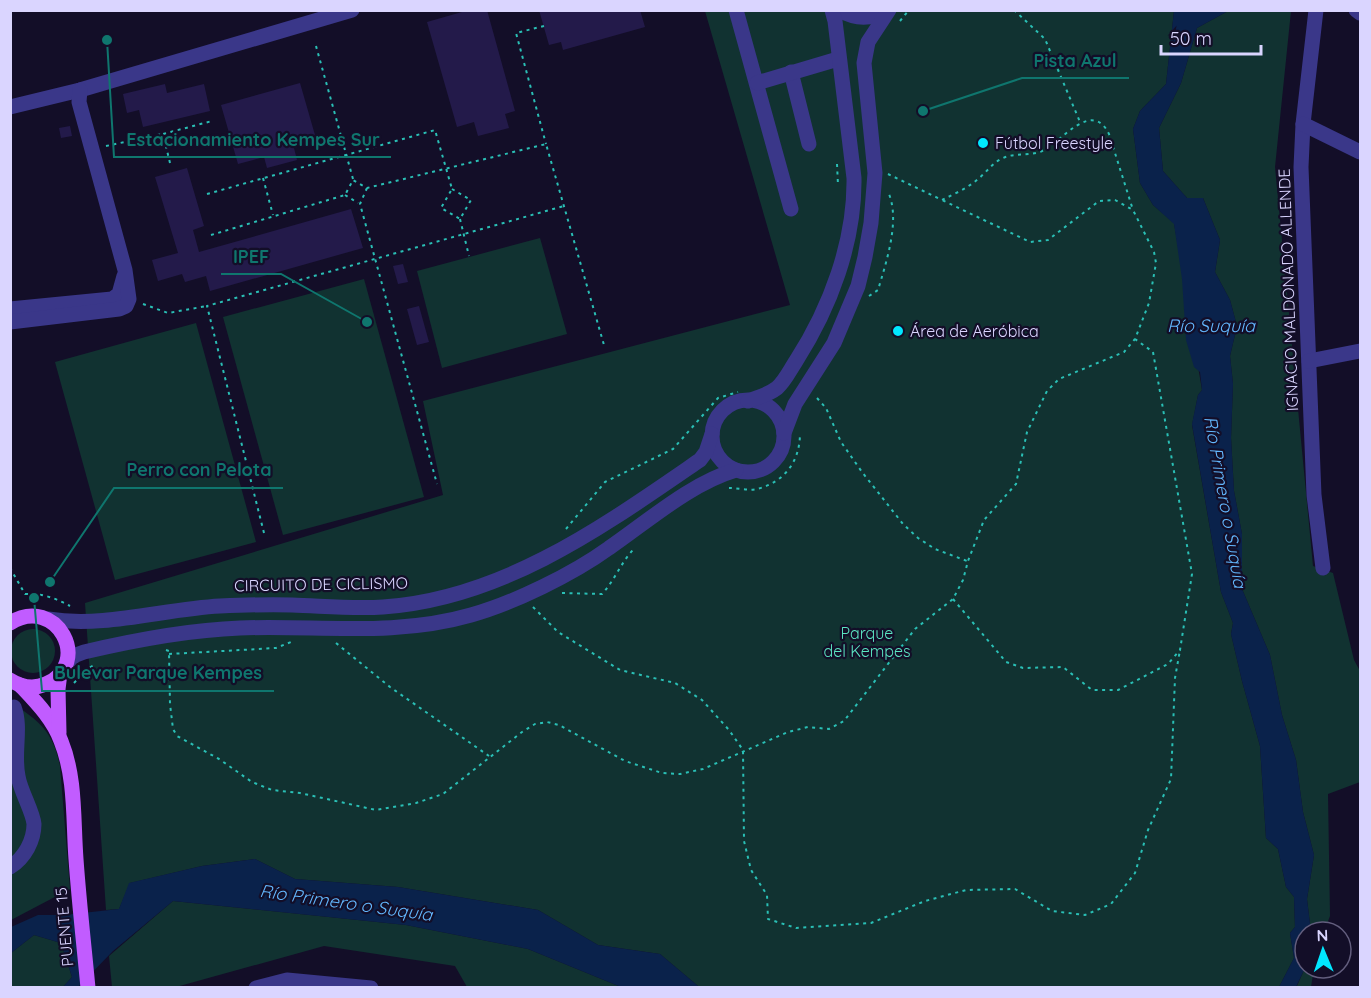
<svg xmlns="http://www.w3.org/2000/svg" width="1371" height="998" font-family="Quicksand,sans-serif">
<rect width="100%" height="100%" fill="#130e28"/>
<g fill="#113231">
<polygon points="705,11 1174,11 1166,84 1140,111 1133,129 1140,183 1153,205 1174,223 1202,390 1198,395 1192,425 1221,592 1233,623 1231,634 1242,681 1260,746 1266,838 1278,849 1286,887 1294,897 1295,927 1290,933 1294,958 1279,987 703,987 698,986 660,954 598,945 538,910 398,887 295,879 255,859 202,866 130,883 119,909 106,910 85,603 443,495 423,401 790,305"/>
<polygon points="1228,11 1291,11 1275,167 1313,566 1333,573 1354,660 1360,671 1360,782 1328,794 1330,916 1324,932 1311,932 1307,899 1314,855 1303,812 1296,760 1282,715 1270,655 1242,589 1242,534 1234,491 1231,438 1233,384 1230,356 1237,326 1230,300 1215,272 1220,240 1203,198 1187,198 1163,171 1159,128 1181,83 1197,28"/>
<polygon points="540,238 567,334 442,368 417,271"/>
<polygon points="364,279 424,497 283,535 223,317"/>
<polygon points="196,323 256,542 115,580 55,362"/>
<circle cx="33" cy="651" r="22"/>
<path d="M10,702C40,721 53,732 60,766L70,889L11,920Z"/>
<polygon points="173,901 406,925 528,949 621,987 467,987 455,966 324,946 176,987 112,987 109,956"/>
<polygon points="34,935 61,943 72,977 63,987 11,988 11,953"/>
<polygon points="1305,968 1314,968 1311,987 1296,988"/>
</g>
<g fill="#0a224b">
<polygon points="1174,11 1228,11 1197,28 1181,83 1159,128 1163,171 1187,198 1203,198 1220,240 1215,272 1230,300 1237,326 1230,356 1233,384 1231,438 1234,491 1242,534 1242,589 1270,655 1282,715 1296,760 1303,812 1314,855 1307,899 1311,932 1305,932 1305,968 1296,987 1279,987 1294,958 1290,933 1295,927 1294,897 1286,887 1278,849 1266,838 1260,746 1242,681 1231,634 1233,623 1221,592 1192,424 1198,395 1202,390 1200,372 1194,367 1186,340 1182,279 1174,224 1153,205 1140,183 1133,129 1140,111 1166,84"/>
<polygon points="255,859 295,879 398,887 538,910 598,945 660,954 698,986 703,987 621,987 528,949 406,925 173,901 113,951 78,987 63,987 72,977 61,943 34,935 11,953 11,927 38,915 64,915 119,909 129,883 202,866"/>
</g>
<g fill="#231a4a">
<polygon points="469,10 487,10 515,111 505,114 509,128 478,136 474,122 457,127 427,22"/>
<polygon points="539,10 640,10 645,27 563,50 561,42 549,45"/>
<polygon points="300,83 317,142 294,148 297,160 267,168 264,157 238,164 221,105"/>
<polygon points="165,84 167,93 204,84 210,111 143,127 139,110 127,113 123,94"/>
<polygon points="70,126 72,136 61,138 59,128"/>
<polygon points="187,168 204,226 193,230 199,252 351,209 363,248 210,291 206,276 185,282 182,274 158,281 152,260 178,253 155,177"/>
<polygon points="403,264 408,282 398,284 393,266"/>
<polygon points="419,306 429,342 417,345 407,309"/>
</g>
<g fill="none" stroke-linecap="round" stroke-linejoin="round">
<g stroke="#2abfb5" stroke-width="2" stroke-dasharray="3 4.5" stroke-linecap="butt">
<polyline points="1014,10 1045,39 1080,122"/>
<polyline points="900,21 909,10"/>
<polyline points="544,26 516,33 546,144"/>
<polyline points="316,46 353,179"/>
<polyline points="106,146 162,134"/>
<polyline points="170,163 163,134 212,121"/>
<polyline points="837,164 838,185"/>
<path d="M888,174L942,200C954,194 968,188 978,179C987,172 993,162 1003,158C1016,152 1031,157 1044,150C1062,141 1092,99 1109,134L1133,210"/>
<polyline points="263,178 273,215"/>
<polyline points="367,188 360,204 437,484"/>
<polygon points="452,189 471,200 460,219 441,208"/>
<polyline points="207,194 435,130 452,189"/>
<polyline points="345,195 358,203"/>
<polyline points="460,219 469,256"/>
<polyline points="211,235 345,195 353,180 367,188 546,144 604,345"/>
<path d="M869,296L878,290C886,263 901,219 888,192"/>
<polyline points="143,304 168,313 207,306"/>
<polyline points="817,398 826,408 841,442 862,472 903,524 918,538 935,549 967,561"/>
<path d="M729,488C738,488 749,491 757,489C785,482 800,461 800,433"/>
<polyline points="566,529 605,482 673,449 718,398 738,392"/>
<polyline points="264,533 207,306 564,206"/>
<path d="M10,568L25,594C42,593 55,598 70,606"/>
<path d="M562,593L602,594C615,580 621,562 634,549"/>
<polyline points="953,599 1006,662 1023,668 1063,667 1092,690 1118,690 1168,664 1180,650 1192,574 1153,352 1135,339"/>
<polyline points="533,607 558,632 620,670 675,683 702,700 729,730 743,750 744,841 751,870 767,895 768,919 796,928 871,923 925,901 966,890 1015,889 1052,911 1085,915 1111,904 1135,873 1148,830 1171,779 1175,678 1180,650"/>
<polyline points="336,643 390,687 489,756"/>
<polyline points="166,650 169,651 170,704 173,729 177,736 219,759 252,782 272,790 300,793 376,810 416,803 443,794 522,732 535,724 547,722 559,725 625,761 662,773 680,774 703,769 788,732 808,727 829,729 844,721 915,629 953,599 963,580 968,561 984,520 1016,484 1027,432 1047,391 1059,379 1124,352 1135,339 1149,303 1156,263 1154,252 1133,210 1115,200 1099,201 1048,240 1030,242 942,200"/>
<polyline points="169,654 276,648 291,642"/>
<polyline points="74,683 86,670 94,665"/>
</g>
<g stroke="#3a3789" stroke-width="15">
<polyline points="736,10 791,209"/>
<path d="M839,10C855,19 871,20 886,10"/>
<polyline points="1316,10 1303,124 1301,167 1314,495 1323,568"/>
<polyline points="1356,10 1360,13"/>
<polyline points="791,72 809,144"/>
<polyline points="757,83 838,59"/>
<polyline points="10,107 80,90 352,10"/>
<polyline points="1303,124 1360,152"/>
<polyline points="10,309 112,299 119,294 124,276"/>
<polyline points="10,322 119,309 126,306 129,299 125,270 79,102 80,90"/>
<polyline points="1309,361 1360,351"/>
<circle cx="748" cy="436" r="36"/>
<path d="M748,401C758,397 768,395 777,388C785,381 790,370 796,361C830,308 855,242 854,178L835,21L832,10"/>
<polyline points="784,433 795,404 834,343 858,286 865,257 871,223 875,173 864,63 868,42 889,10"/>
<path d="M48,619C105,628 163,609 220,606C244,605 268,604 292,605C323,606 353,609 383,607C503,599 604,526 700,460L706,452L712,434"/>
<path d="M66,663L76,655L84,652C135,640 187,630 240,628C317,625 395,637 471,615C514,603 573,574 609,548C647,522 691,483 736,470"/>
<path d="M10,867C25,858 34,840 34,824C33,812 20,790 18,776C13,753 22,728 14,707"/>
<polyline points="256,988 287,980 371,988"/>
</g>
<g stroke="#c15cff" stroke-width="15">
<path d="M10,623C57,594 93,664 46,684C34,689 21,687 10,680"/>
<path d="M20,685C36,702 53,719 61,741C76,778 73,820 76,859C79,902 84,945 88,988"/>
<polyline points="59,733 58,689 60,673"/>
</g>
</g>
<g fill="#01e7ff" stroke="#130e28" stroke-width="2">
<circle cx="983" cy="143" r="6"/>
<circle cx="898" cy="331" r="6"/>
</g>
<g text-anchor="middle" stroke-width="4.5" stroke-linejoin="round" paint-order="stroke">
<g font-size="16" fill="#dad5ff" stroke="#130e28" text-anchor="start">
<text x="995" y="149">Fútbol Freestyle</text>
<text x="910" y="337">Área de Aeróbica</text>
</g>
<g font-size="16" fill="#dad5ff" stroke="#130e28">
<text transform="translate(1288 290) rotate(-92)" y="6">IGNACIO MALDONADO ALLENDE</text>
<text transform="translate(321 584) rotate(-1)" y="6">CIRCUITO DE CICLISMO</text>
<text transform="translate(64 927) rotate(-95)" y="6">PUENTE 15</text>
</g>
<g font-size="16" fill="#5be5c2" stroke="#130e28">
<text x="867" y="639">Parque<tspan x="867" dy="18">del Kempes</tspan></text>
</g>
<g font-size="18" font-style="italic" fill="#63b8ff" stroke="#130e28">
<text x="1211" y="332">Río Suquía</text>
<text transform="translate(1225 502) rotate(80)" y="6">Río Primero o Suquía</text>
<text transform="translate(346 903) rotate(8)" y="6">Río Primero o Suquía</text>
</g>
</g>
<path fill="none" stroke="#0f766e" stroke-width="2" d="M923 111L1022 78H1129M107 40L114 157H391M367 322L281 274H221M50 582L114 488H283M34 598L42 691H274"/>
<g fill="#0f766e" stroke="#130e28" stroke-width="2">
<circle cx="923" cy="111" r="6"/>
<circle cx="107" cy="40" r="6"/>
<circle cx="367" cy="322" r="6"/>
<circle cx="50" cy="582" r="6"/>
<circle cx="34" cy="598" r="6"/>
</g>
<g font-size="18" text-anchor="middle" font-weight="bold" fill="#0f766e" stroke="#130e28" stroke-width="4.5" stroke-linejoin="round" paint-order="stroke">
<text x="1075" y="67">Pista Azul</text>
<text x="253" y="146">Estacionamiento Kempes Sur</text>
<text x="251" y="263">IPEF</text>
<text x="199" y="476">Perro con Pelota</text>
<text x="158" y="679">Bulevar Parque Kempes</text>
</g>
<rect width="1371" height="998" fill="none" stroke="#dad5ff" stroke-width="24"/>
<g transform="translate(1323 950) rotate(358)"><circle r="28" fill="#130e28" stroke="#635e7e" stroke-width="1.5"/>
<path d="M0-4.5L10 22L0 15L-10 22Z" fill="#01e7ff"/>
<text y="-9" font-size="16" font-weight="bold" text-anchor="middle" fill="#dad5ff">N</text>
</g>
<path d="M1161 45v9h100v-9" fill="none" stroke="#dad5ff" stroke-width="3"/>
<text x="1170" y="45" font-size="18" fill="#dad5ff" stroke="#130e28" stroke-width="4.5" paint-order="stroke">50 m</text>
</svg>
